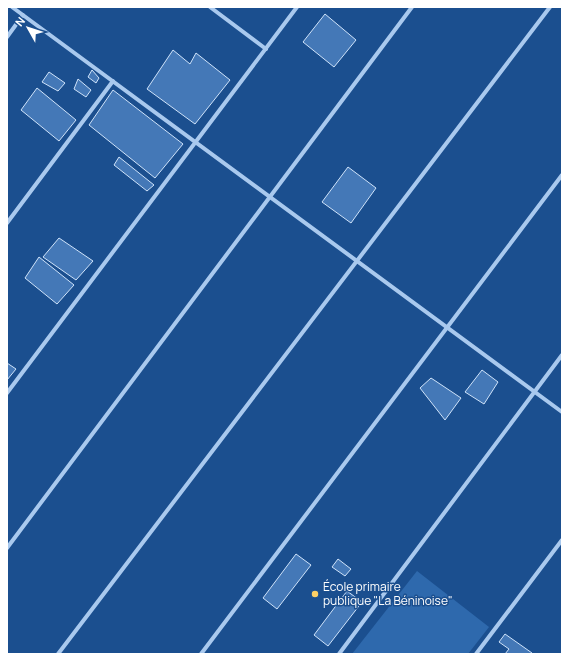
<svg xmlns="http://www.w3.org/2000/svg" width="569" height="661" font-family="Manrope,sans-serif">
<rect width="100%" height="100%" fill="#1b4f8f"/>
<polygon fill="#2e69ad" points="417,571 489,627 468,654 352,654"/>
<g fill="#4478b7" stroke="#cfe3fa">
<polygon points="325,14 356,40 334,67 303,42"/>
<polygon points="173,50 190,64 196,53 230,80 195,124 147,89"/>
<polygon points="92,70 99,78 96,83 88,77"/>
<polygon points="49,72 65,83 58,91 42,82"/>
<polygon points="78,79 91,90 86,97 74,89"/>
<polygon points="37,88 76,120 59,141 21,110"/>
<polygon points="113,90 183,144 155,178 89,125"/>
<polygon points="119,157 154,185 147,191 114,165"/>
<polygon points="348,167 376,188 351,223 322,202"/>
<polygon points="59,238 93,261 76,280 43,257"/>
<polygon points="39,257 74,285 57,304 25,278"/>
<polygon points="7,363 16,369 7,380"/>
<polygon points="482,370 498,382 484,404 465,392"/>
<polygon points="431,378 461,398 445,420 420,388"/>
<polygon points="296,554 311,565 277,609 263,598"/>
<polygon points="338,559 351,569 345,576 332,567"/>
<polygon points="347,591 362,602 328,646 314,635"/>
<polygon points="505,634 532,653 531,654 505,654 509,649 499,642"/>
</g>
<g fill="none" stroke-linecap="round" stroke-linejoin="round">
<g stroke="#a9c9ee" stroke-width="4">
<polyline points="12,7 562,412"/>
<polyline points="210,7 266,49"/>
<polyline points="7,37 23,15"/>
<polyline points="7,223 113,81"/>
<polyline points="7,393 297,7"/>
<polyline points="7,548 412,7"/>
<polyline points="58,654 550,7"/>
<polyline points="201,654 562,175"/>
<polyline points="339,654 562,355"/>
<polyline points="476,654 562,540"/>
</g>
</g>
<circle fill="#ffd166" stroke="#1b4f8f" stroke-width="1.5" cx="315" cy="594" r="4"/>
<g text-anchor="middle" stroke-width="3" stroke-linejoin="round" paint-order="stroke">
<g font-size="12" fill="#fff" stroke="#1b4f8f" text-anchor="start">
<text x="323" y="591">École primaire<tspan x="323" dy="14">publique "La Béninoise"</tspan></text>
</g>
</g>
<rect width="569" height="661" fill="none" stroke="#ffffff" stroke-width="16"/>
<g transform="translate(28 28) rotate(309)" stroke="#1b4f8f" stroke-width="3" paint-order="stroke">
<path d="M0-3L7 15L0 10L-7 15Z" fill="#ffffff"/>
<text y="-6" font-size="11" font-weight="bold" text-anchor="middle" fill="#ffffff">N</text>
</g>
</svg>
